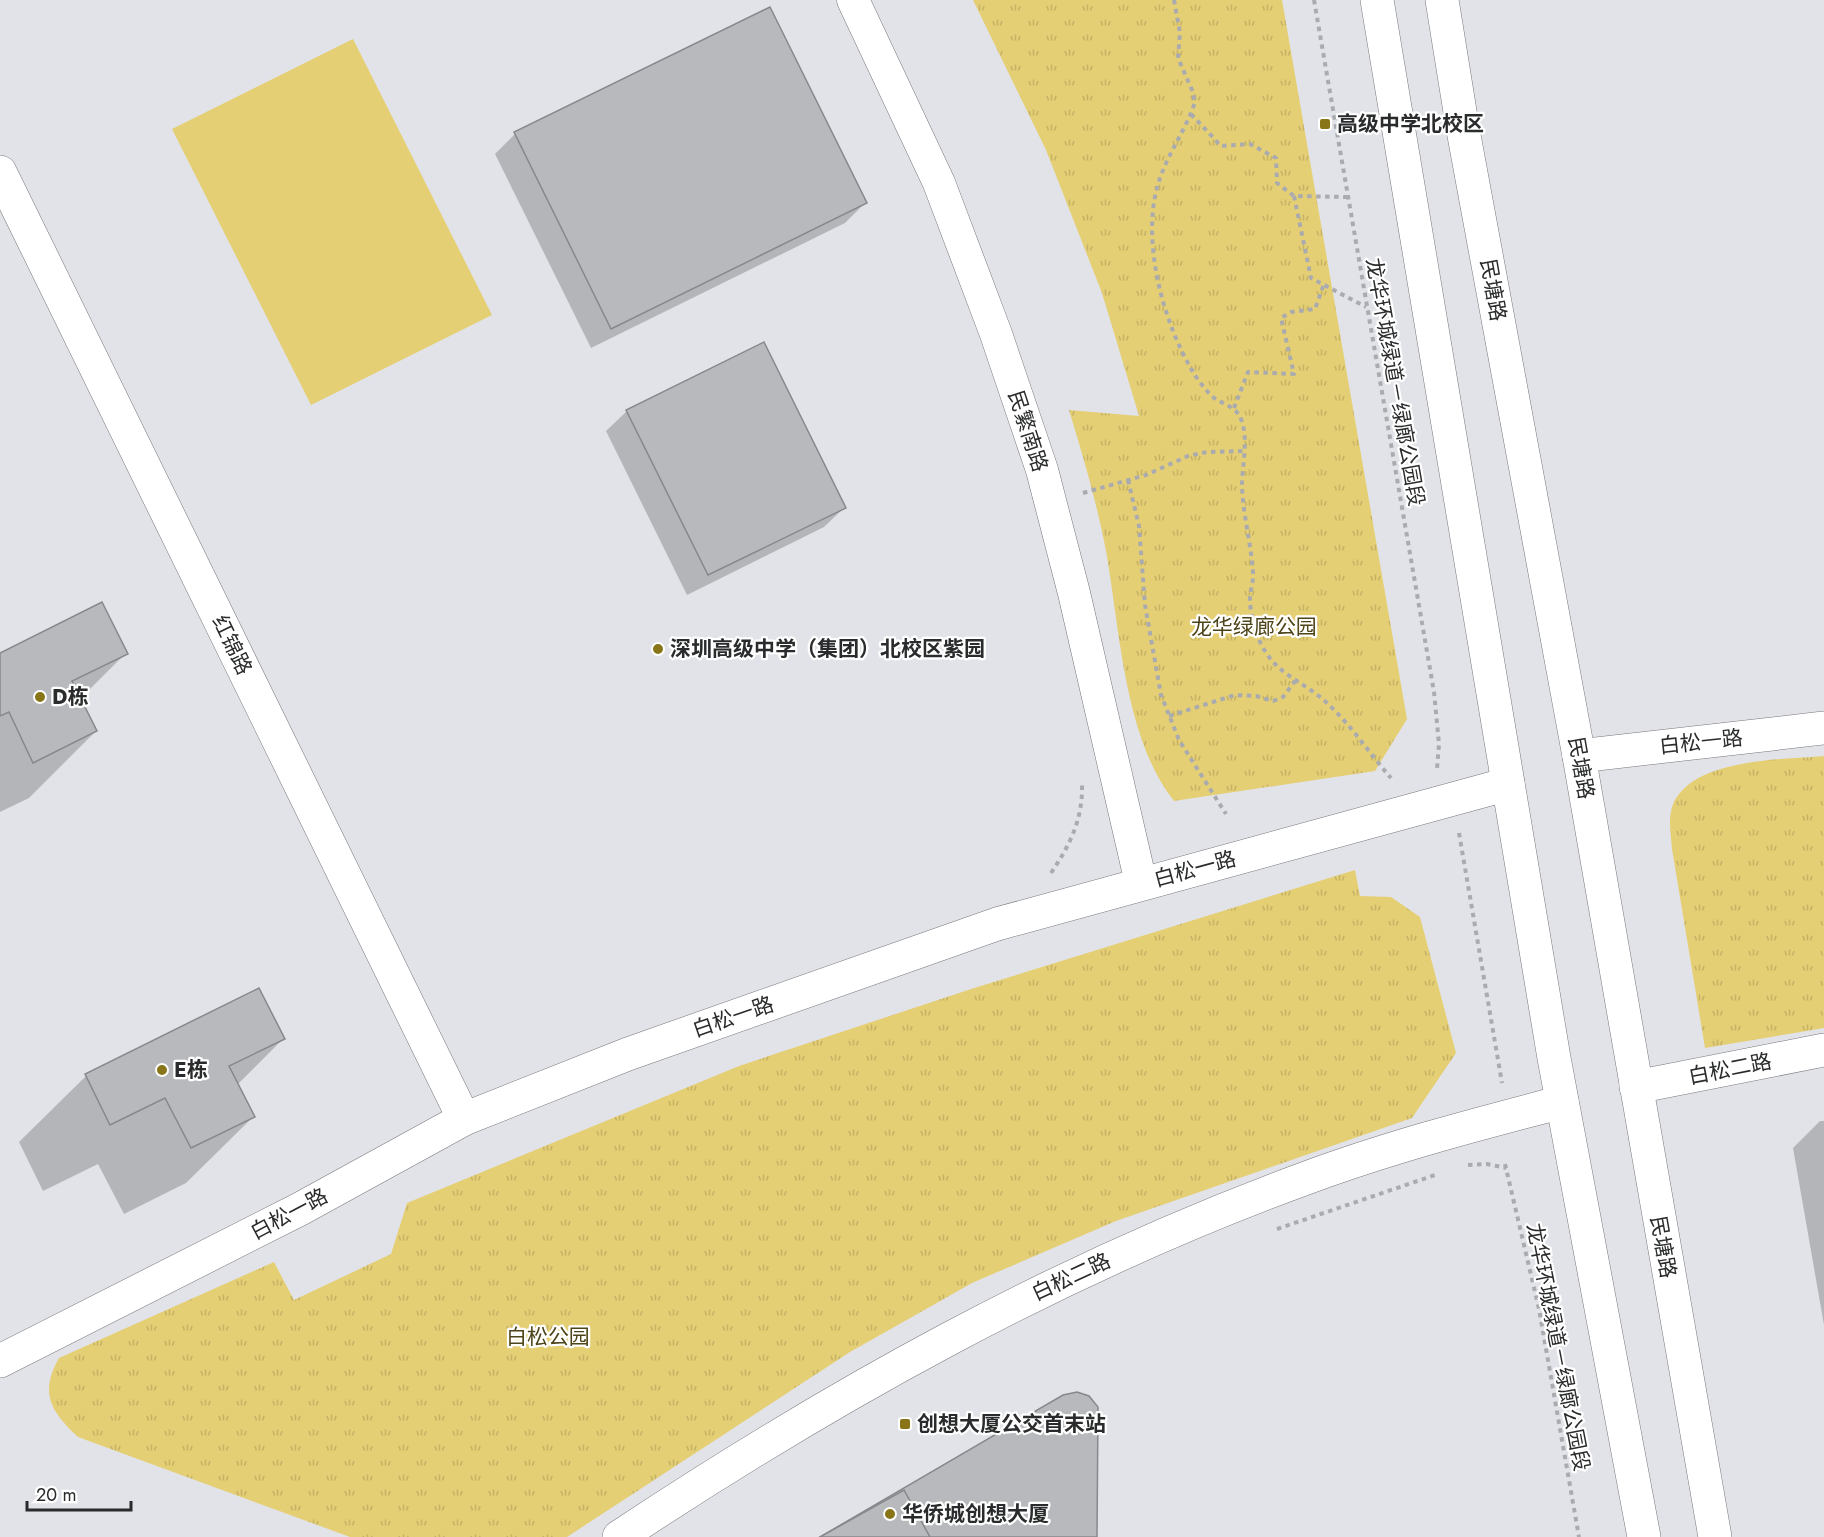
<svg xmlns="http://www.w3.org/2000/svg" width="1824" height="1537" font-family="Jost,'Noto Sans SC',sans-serif">
<defs>
<pattern id="grass-tufts" width="24" height="20" patternUnits="userSpaceOnUse" patternTransform="scale(1.5)"><rect width="24" height="20" fill="#e5cf74"/><path d="M3 7l-1-3M5 7V3M7 7l1-3M15 17l-1-3M17 17v-4M19 17l1-3" fill="none" stroke="#c5b265"/></pattern>
</defs>
<rect width="100%" height="100%" fill="#e2e3e8"/>
<g fill="url(#grass-tufts)">
<path d="M973,0H1282L1407,719L1375,771L1174,801C1124,738 1120,629 1106,551C1097,503 1083,456 1069,410L1139,416L1102,293L1046,150Z"/>
<path d="M1824,756V1028L1705,1048L1672,849C1671,835 1668,821 1672,807C1689,758 1781,760 1824,756Z"/>
<path d="M1355,870L1360,896L1391,897L1420,917L1456,1053L1412,1118L1116,1221L972,1283L850,1352L567,1537H350L78,1437C51,1412 39,1393 59,1358L274,1262L294,1300L391,1254L407,1203L739,1066L971,989Z"/>
</g>
<polygon fill="#e5cf74" points="353,39 492,315 311,405 172,129"/>
<g fill="#0003">
<polygon points="515,134 865,203 845,223 591,348 495,154"/>
<polygon points="627,411 845,507 824,527 687,595 606,431"/>
<polygon points="126,653 80,699 96,731 29,798 0,812 0,655"/>
<polygon points="258,990 283,1039 237,1085 253,1117 186,1183 124,1214 98,1164 43,1191 19,1142 86,1076"/>
<polygon points="1820,1121 1824,1121 1824,1325 1793,1148"/>
</g>
<g fill="#b8b9bd" stroke="#86888c" stroke-width="1.5">
<polygon points="770,7 867,203 611,329 514,132"/>
<polygon points="764,342 846,508 708,575 626,410"/>
<polygon points="102,602 128,654 72,681 97,731 33,763 9,712 0,716 0,653"/>
<polygon points="259,988 285,1039 229,1066 255,1117 191,1148 165,1098 110,1125 85,1074"/>
<polygon points="1077,1392 1089,1396 1098,1407 1097,1537 820,1537 1063,1395"/>
<polygon points="904,1490 930,1537 820,1537"/>
</g>
<g fill="none" stroke-linecap="round" stroke-linejoin="round">
<defs>
<polyline id="minor" points="853,0 939,183 996,334 1042,470 1074,593 1141,883"/>
<g id="tertiary">
<polyline points="0,172 464,1119"/>
<polyline points="1579,756 1824,728"/>
<polyline points="1636,1087 1824,1050"/>
<polyline points="0,1361 300,1209 464,1119 628,1054 997,924 1508,784"/>
<path d="M619,1537C833,1395 1059,1269 1301,1180C1386,1148 1474,1125 1562,1102"/>
</g>
<g id="secondary">
<polyline points="1377,0 1554,1058 1644,1537"/>
<polyline points="1442,0 1463,130 1579,756 1715,1537"/>
</g>
</defs>
<use href="#minor" stroke="#77787c" stroke-width="33"/>
<use href="#tertiary" stroke="#77787c" stroke-width="34"/>
<use href="#secondary" stroke="#77787c" stroke-width="34"/>
<g stroke="#aaabaf" stroke-width="4" stroke-dasharray="4.5 4.5" stroke-linecap="butt">
<path d="M1174,0L1180,33L1178,58L1192,90L1195,102C1186,130 1168,153 1159,181C1140,239 1163,322 1193,372C1198,380 1206,391 1213,397C1223,405 1235,405 1241,419C1249,439 1242,465 1242,486C1243,515 1251,543 1253,572C1254,581 1250,590 1250,599C1250,615 1256,637 1265,651C1280,676 1306,683 1327,703C1351,725 1370,754 1391,778"/>
<polyline points="1314,0 1434,692 1439,744 1437,769"/>
<polyline points="1191,114 1221,146 1250,144 1276,158 1277,183 1294,196 1348,197"/>
<polyline points="1294,196 1311,278 1366,307"/>
<polyline points="1234,408 1248,372 1294,374 1281,318 1291,312 1315,309 1324,284"/>
<polyline points="1128,480 1139,526 1145,605 1161,695 1179,740 1226,814"/>
<polyline points="1083,493 1146,475 1188,456 1207,452 1243,451"/>
<polyline points="1169,716 1235,695 1256,696 1273,701 1283,697 1295,681"/>
<polyline points="1459,833 1502,1083"/>
<path d="M1051,873C1070,845 1083,819 1082,784"/>
<polyline points="1505,1164 1539,1309 1579,1537"/>
<polyline points="1468,1165 1487,1164 1506,1168"/>
<polyline points="1277,1229 1438,1174"/>
</g>
<use href="#minor" stroke="#fff" stroke-width="32"/>
<use href="#tertiary" stroke="#fff" stroke-width="33"/>
<use href="#secondary" stroke="#fff" stroke-width="33"/>
</g>
<g fill="#887518" stroke="#fff" stroke-width="2">
<rect x="1319" y="118" width="12" height="12" rx="3"/>
<circle cx="658" cy="649" r="6"/>
<circle cx="40" cy="697" r="6"/>
<circle cx="162" cy="1070" r="6"/>
<rect x="899" y="1418" width="12" height="12" rx="3"/>
<circle cx="890" cy="1514" r="6"/>
</g>
<g text-anchor="middle" stroke-width="4.5" stroke-linejoin="round" paint-order="stroke">
<g font-size="21" font-weight="bold" fill="#2a2b2c" stroke="#fff" text-anchor="start">
<text x="1337" y="131">高级中学北校区</text>
<text x="670" y="656">深圳高级中学（集团）北校区紫园</text>
<text x="52" y="704">D栋</text>
<text x="174" y="1077">E栋</text>
<text x="917" y="1431">创想大厦公交首末站</text>
<text x="902" y="1521">华侨城创想大厦</text>
</g>
<g font-size="21" fill="#2a2b2c" stroke="#fff">
<text transform="translate(1493 290) rotate(80)" y="7">民塘路</text>
<text transform="translate(1395 382) rotate(80)" y="7">龙华环城绿道－绿廊公园段</text>
<text transform="translate(1028 431) rotate(72)" y="7">民繁南路</text>
<text transform="translate(232 645) rotate(64)" y="7">红锦路</text>
<text transform="translate(1701 742) rotate(-6)" y="7">白松一路</text>
<text transform="translate(1581 768) rotate(80)" y="7">民塘路</text>
<text transform="translate(1195 869) rotate(-15)" y="7">白松一路</text>
<text transform="translate(733 1017) rotate(-19)" y="7">白松一路</text>
<text transform="translate(1730 1069) rotate(-11)" y="7">白松二路</text>
<text transform="translate(289 1214) rotate(-28)" y="7">白松一路</text>
<text transform="translate(1663 1247) rotate(80)" y="7">民塘路</text>
<text transform="translate(1071 1277) rotate(-25)" y="7">白松二路</text>
<text transform="translate(1558 1347) rotate(79)" y="7">龙华环城绿道－绿廊公园段</text>
</g>
<g font-size="21" fill="#4e441a" stroke="#fff">
<text x="1254" y="634">龙华绿廊公园</text>
<text x="548" y="1344">白松公园</text>
</g>
</g>
<path d="M27 1501v9h104v-9" fill="none" stroke="#2a2b2c" stroke-width="3"/>
<text x="36" y="1501" font-size="18" fill="#2a2b2c" stroke="#ffffff" stroke-width="4.5" paint-order="stroke">20 m</text>
</svg>
